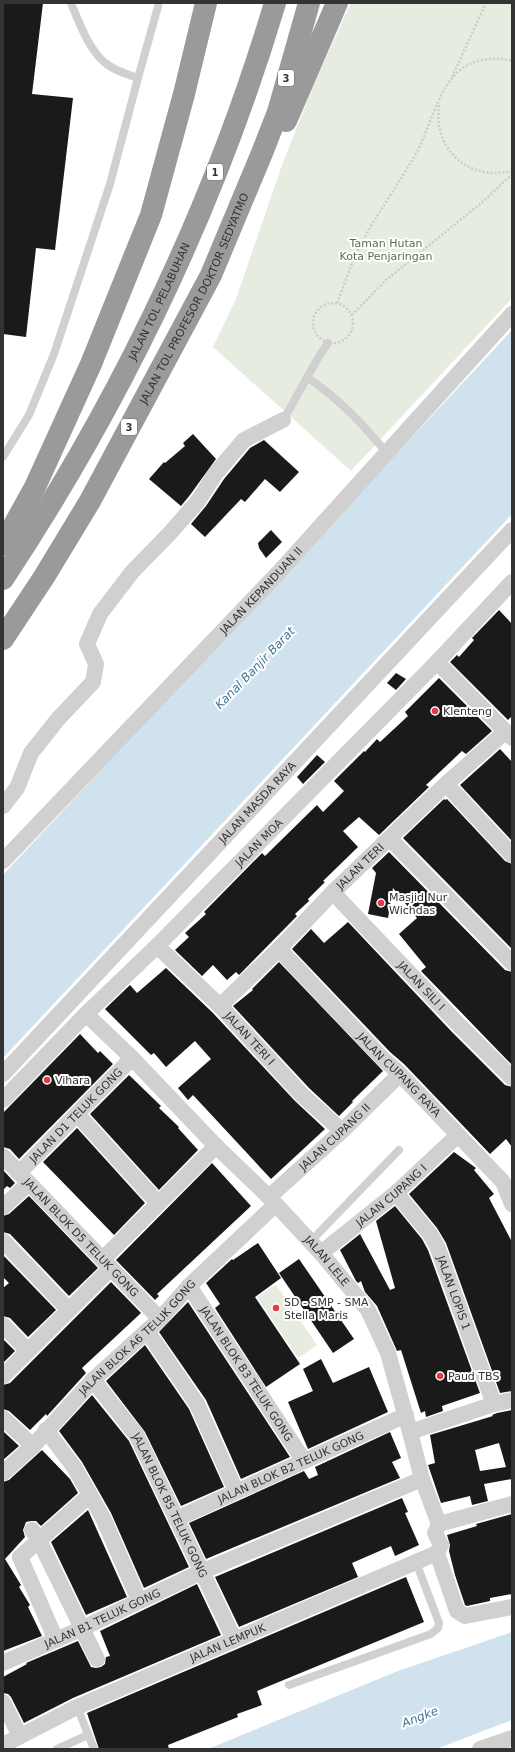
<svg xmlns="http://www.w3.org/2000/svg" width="515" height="1752" font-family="'DejaVu Sans',sans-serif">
<rect width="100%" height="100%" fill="#fff"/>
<g fill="#e6ecdf">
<polygon points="351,3 512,3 512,298 351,471 213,347 236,299 282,165 316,79"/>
<polygon points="276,1285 317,1345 298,1358 257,1297"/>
</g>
<g fill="#cfe2ee">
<polygon points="512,330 512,514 3,1058 3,875"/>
<polygon points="512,1632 512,1720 436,1749 208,1749 398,1671"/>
</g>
<g fill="#1a1a1a" fill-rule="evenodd">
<polygon points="3,3 43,3 32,94 73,98 55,250 36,248 26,337 3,334"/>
<polygon points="193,434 216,459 190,495 181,506 149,479 164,462 165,463 185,446 183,443"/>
<polygon points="264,440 299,472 280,492 265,479 245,502 241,499 205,537 191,524 206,506 224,479 250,448"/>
<polygon points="271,530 282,542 266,558 259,548 258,543"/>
<polygon points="499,610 512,624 512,716 508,720 450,662 457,655 459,657 474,640 472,638"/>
<polygon points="396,673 406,679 396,690 387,683"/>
<polygon points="439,678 492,731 466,754 462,751 426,785 429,787 379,835 359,817 343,831 358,847 323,881 325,882 308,899 309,901 295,914 297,916 239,975 236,972 227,980 213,965 202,976 175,950 189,937 185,933 206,914 204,912 262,853 265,856 317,805 323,812 344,791 334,781 364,751 365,752 377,739 380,742 408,716 405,712"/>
<polygon points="500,749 512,762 512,841 460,785"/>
<polygon points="317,755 325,762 303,784 297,777"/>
<polygon points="444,799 445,800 447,799 505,861 512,864 512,949 403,838"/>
<polygon points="389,852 505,970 512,972 512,1065 421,971 426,967 399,934 417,918 393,888 388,918 368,914 376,873 372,868"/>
<polygon points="348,922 452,1032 505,1085 512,1087 512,1147 506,1139 490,1154 404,1064 390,1052 292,949 311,929 324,943"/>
<polygon points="279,962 383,1071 352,1101 353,1102 339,1116 309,1088 233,1006 253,990 252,989"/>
<polygon points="166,968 213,1013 295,1101 325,1129 271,1179 193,1095 188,1100 178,1088 211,1059 195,1041 166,1067 154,1053 151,1055 105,1009 130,985 137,993"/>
<polygon points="80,1034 98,1053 100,1051 113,1064 19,1159 10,1149 3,1147 3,1113"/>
<polygon points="129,1075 161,1106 159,1108 179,1127 178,1128 198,1150 159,1190 90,1114"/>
<polygon points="77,1128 145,1203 114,1235 43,1162"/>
<polygon points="454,1152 476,1168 474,1170 494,1194 489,1198 512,1242 512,1391 500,1393 446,1243 437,1228 409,1194"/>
<polygon points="212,1163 251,1206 157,1294 159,1296 155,1300 116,1260"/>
<polygon points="3,1170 15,1183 10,1188 7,1186 3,1190"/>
<polygon points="29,1196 98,1268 69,1296 10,1234 3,1232 3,1216 9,1214"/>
<polygon points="395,1206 422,1239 428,1250 480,1393 442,1406 443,1411 426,1417 425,1411 421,1413 401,1350 397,1351 377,1306 365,1292 361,1281 358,1283 356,1281 340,1250 360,1234 390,1290 395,1288 376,1221"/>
<polygon points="258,1243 281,1278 255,1297 300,1364 266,1387 215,1308 220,1304 206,1283 232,1259 233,1260"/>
<polygon points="3,1255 56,1310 28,1337 10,1318 3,1316 3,1288 9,1283 3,1277"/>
<polygon points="299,1259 354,1339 333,1353 279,1273"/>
<polygon points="111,1282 141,1313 82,1368 86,1373 47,1416 46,1414 30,1430 9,1411 3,1409 3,1385 10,1383"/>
<polygon points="188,1302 290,1457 241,1479 206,1400 159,1332"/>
<polygon points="3,1339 15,1351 3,1363"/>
<polygon points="145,1345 189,1409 224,1487 181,1506 145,1432 106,1381"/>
<polygon points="321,1359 333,1383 369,1367 388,1412 308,1449 288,1402 313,1391 303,1369"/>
<polygon points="92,1395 129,1441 189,1567 144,1588 111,1513 82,1462 59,1431"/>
<path d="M512,1410V1479L484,1484L488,1501L472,1505L470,1496L441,1503L428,1465L435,1463L430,1435L493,1416L492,1415L497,1413ZM499,1443L506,1467L480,1471L475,1450Z"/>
<polygon points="3,1431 19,1446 3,1460"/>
<polygon points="390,1432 401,1458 392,1462 400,1478 206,1559 189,1523 304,1471 309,1479 318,1475 315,1467"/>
<polygon points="42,1450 70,1479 78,1493 41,1526 36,1521 31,1521 26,1522 23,1530 25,1537 5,1559 21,1585 19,1587 30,1605 28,1607 42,1636 3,1651 3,1482 9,1480"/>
<polygon points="402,1498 408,1512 405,1513 419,1545 395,1556 391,1546 352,1563 358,1577 239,1627 215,1577"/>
<polygon points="88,1510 127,1597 86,1615 51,1542"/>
<polygon points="512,1514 512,1594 490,1598 490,1601 467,1606 465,1605 455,1575 449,1551 450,1545 447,1535 477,1526 476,1524"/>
<polygon points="406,1577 424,1622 257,1691 262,1705 237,1714 238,1717 168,1745 169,1749 99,1749 87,1713"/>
<polygon points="197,1584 221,1635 73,1698 24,1723 11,1697 8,1694 3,1693 3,1677 27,1664 26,1663 78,1641 91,1667 96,1668 101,1667 105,1664 106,1657 110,1656 100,1631"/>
</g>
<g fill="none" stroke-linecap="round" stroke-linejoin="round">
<g stroke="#cdcdcd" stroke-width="2.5" stroke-dasharray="2 2" stroke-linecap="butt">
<polyline points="452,77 486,3"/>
<path d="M439,105C433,150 468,181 512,171"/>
<circle cx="333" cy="323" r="20"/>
<path d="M337,303C345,284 351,262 361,244C378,212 400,182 418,150C430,126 439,87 460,70C474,59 495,56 512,61"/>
<polyline points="352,315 386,280 485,200 512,174"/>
</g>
<g stroke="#d0d0d0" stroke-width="8">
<path d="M71,3C79,22 88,48 104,62C113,70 126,74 138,78"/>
<path d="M307,377C341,401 361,422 387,453"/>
<path d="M283,420C299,394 311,367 328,343"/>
<polyline points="3,457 29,415 54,354 110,184 138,78 159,3"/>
<polyline points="310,1242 399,1150"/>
<polyline points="289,1685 431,1634 438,1628 439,1623 416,1562"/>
<polyline points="77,1707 94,1749"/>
<polyline points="57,1749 88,1735"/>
</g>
<g stroke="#d0d0d0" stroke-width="16">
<polyline points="437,662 512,738"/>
<polyline points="446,784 512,855"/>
<polyline points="3,806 17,788 31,753 58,719 93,682 96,664 87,644 100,614 132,572 171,532 198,501 216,473 244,440 283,420"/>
<polyline points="390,839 512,963"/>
<path id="s1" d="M3,861L279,572L512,314"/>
<path id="s2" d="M334,891L339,899L459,1025L512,1078"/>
<path id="s3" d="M157,946L220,1006L302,1095L342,1131"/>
<path id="s4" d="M279,949L383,1059L397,1071L503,1182L512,1204"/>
<path id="s5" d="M220,1006L279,949L334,891L446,784L505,732"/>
<path id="s6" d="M86,1014L132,1058L216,1146L269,1197L321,1253L368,1310L388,1353L410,1432L422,1479L439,1524"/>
<path id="s7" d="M3,1074L512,530"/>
<path id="s8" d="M3,1100L86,1014L157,946L437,662L512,582"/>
<polyline points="77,1114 158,1203"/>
<path id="s9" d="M3,1156L160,1319"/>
<path id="s10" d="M19,1173L132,1058"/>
<path id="s11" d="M396,1193L430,1234L437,1246L494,1404"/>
<path id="s12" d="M269,1197L342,1131L400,1074"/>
<polyline points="3,1207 28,1184"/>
<polyline points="3,1241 68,1309"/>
<path id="s13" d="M321,1253L396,1193L458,1135"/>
<polyline points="103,1259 216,1146"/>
<path id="s14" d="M189,1286L304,1461"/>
<polyline points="3,1325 28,1351"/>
<polyline points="147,1331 197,1404 236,1491"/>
<polyline points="3,1376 111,1268"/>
<path id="s15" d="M93,1380L137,1436L234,1639"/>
<polyline points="3,1418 33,1446"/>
<polyline points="46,1430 74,1467 90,1495"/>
<polyline points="410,1432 494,1404 512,1400"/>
<path id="s16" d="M3,1473L33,1446L93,1380L160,1319L189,1286L275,1205"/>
<path id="s17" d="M176,1519L406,1415"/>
<polyline points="439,1524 435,1533 441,1545 437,1553 457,1611 465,1616 512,1607"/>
<polyline points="439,1524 512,1504"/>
<polyline points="32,1530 39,1540 97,1659"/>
<polyline points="56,1640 20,1557 90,1495 103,1518 139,1600"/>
<path id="s18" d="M3,1663L83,1628L201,1572L422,1479"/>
<polyline points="3,1702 20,1736"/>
<path id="s19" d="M3,1745L77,1707L437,1553"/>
<polyline points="480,1749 512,1738"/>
</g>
<g stroke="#9a9a9a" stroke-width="22">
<polyline points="286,121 337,3"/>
<polyline points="3,545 35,487 91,364 151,215 184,94 206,3"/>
<path id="s20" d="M3,579C120,402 214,207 275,3"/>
<path id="s21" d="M3,639L44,577L90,501L211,275L262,153L278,112L309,3"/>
</g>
</g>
<g fill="#e63946" stroke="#fff" stroke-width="1.5">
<circle cx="435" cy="711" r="4"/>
<circle cx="381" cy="903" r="4"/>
<circle cx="47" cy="1080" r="4"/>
<circle cx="276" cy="1308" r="4"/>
<circle cx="440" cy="1376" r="4"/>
</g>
<g text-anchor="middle" stroke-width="4" stroke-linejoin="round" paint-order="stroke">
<g fill="#fff" stroke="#707070" stroke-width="1">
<rect x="278" y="70" width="16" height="16" rx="3"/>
<rect x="207" y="164" width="16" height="16" rx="3"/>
<rect x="121" y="419" width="16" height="16" rx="3"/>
</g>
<g font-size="10" font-weight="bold" fill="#333">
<text x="286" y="82">3</text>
<text x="215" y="176">1</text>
<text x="129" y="431">3</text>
</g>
<g font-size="11" fill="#56703f" stroke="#fff">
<text x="386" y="247">Taman Hutan<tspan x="386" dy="13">Kota Penjaringan</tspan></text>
</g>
<g font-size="11" fill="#333" stroke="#fff">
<text dy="4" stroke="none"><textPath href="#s21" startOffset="391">JALAN TOL PROFESOR DOKTOR SEDYATMO</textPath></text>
<text dy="4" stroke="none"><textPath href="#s20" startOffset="319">JALAN TOL PELABUHAN</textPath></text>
<text dy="4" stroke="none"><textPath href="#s1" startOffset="374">JALAN KEPANDUAN II</textPath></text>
<text dy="4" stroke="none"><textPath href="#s7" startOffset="372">JALAN MASDA RAYA</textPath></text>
<text dy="4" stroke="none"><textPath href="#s8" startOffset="363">JALAN MOA</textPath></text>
<text dy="4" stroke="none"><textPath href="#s5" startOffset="198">JALAN TERI</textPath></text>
<text dy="4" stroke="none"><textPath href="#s2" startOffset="129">JALAN SILI I</textPath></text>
<text dy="4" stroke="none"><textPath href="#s3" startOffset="131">JALAN TERI I</textPath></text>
<text dy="4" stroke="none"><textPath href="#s4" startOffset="174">JALAN CUPANG RAYA</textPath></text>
<text dy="4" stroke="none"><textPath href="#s10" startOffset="81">JALAN D1 TELUK GONG</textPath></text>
<text dy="4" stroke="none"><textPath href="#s12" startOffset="89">JALAN CUPANG II</textPath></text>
<text dy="4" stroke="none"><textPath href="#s13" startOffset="91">JALAN CUPANG I</textPath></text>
<text dy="4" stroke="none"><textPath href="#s9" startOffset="113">JALAN BLOK D5 TELUK GONG</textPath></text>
<text dy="4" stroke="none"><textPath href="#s6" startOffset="345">JALAN LELE</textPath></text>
<text dy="4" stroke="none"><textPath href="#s11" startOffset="117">JALAN LOPIS 1</textPath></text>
<text dy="4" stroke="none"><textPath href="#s16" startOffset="191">JALAN BLOK A6 TELUK GONG</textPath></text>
<text dy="4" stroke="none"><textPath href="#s14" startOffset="105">JALAN BLOK B3 TELUK GONG</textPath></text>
<text dy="4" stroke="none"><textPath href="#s17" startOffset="126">JALAN BLOK B2 TELUK GONG</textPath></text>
<text dy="4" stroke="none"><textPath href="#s15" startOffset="148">JALAN BLOK B5 TELUK GONG</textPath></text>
<text dy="4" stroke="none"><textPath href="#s18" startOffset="109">JALAN B1 TELUK GONG</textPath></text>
<text dy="4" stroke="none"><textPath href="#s19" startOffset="247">JALAN LEMPUK</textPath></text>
</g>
<g font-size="11" fill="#333" stroke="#fff" text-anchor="start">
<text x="443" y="715">Klenteng</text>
<text x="389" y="901">Masjid Nur<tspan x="389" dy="13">Wichdas</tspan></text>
<text x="55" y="1084">Vihara</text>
<text x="284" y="1306">SD - SMP - SMA<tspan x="284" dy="13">Stella Maris</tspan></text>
<text x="448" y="1380">Paud TBS</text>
</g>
<g font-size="12" font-style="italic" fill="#3f7597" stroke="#fff">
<text transform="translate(255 668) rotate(-46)" y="4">Kanal Banjir Barat</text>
<text transform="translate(420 1717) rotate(-21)" y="4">Angke</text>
</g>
</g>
<rect width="515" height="1752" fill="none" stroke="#333333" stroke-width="8"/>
</svg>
